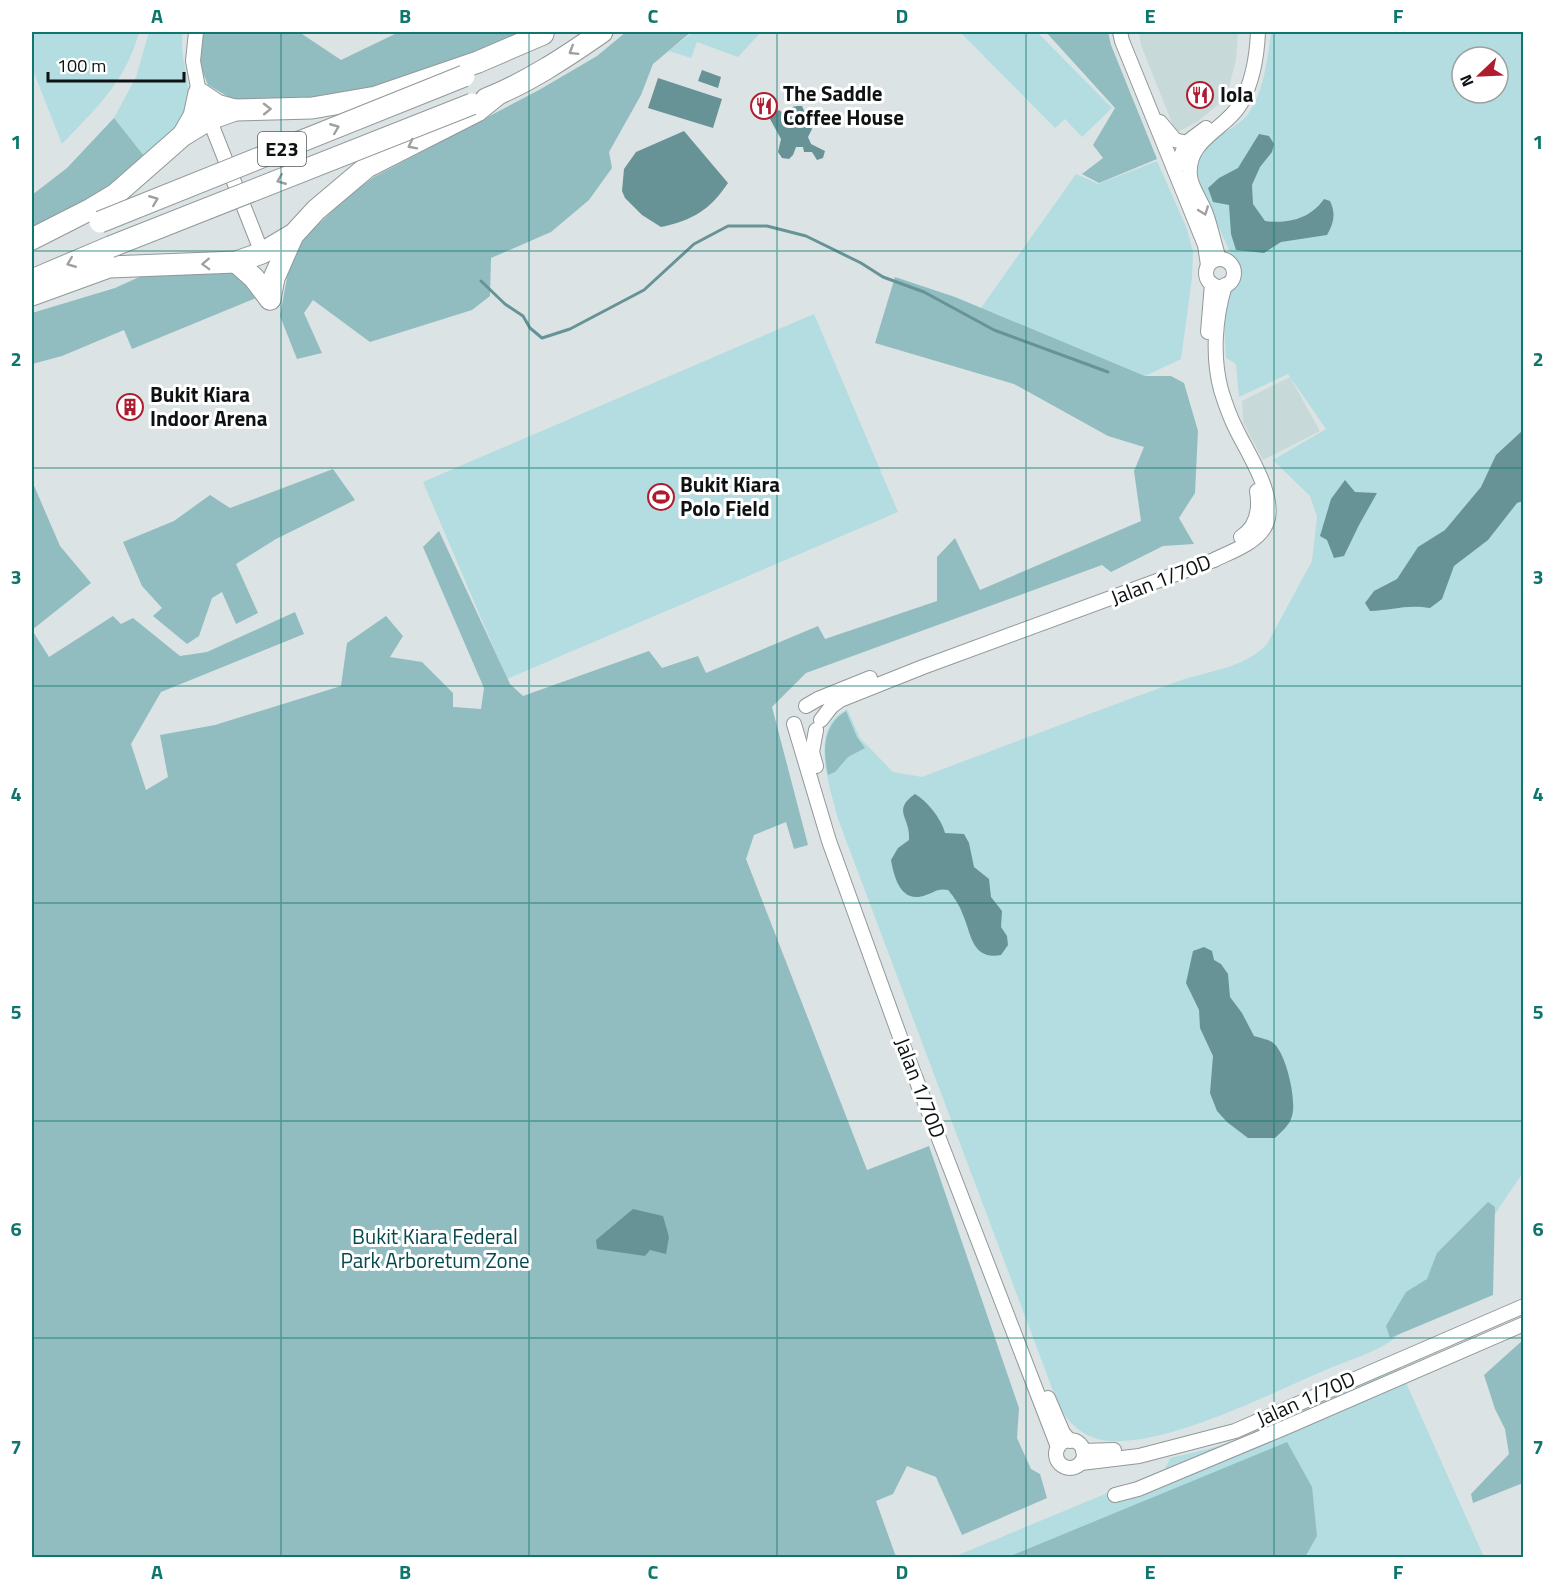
<svg xmlns="http://www.w3.org/2000/svg" width="1555" height="1589" font-family="'Titillium Web',sans-serif">
<rect width="100%" height="100%" fill="#dce3e4"/>
<g fill="#c8d9da">
<polygon points="1139,32 1238,32 1236,60 1226,98 1197,122 1176,133 1141,45"/>
<polygon points="1290,377 1320,431 1263,460 1243,422 1242,401"/>
</g>
<g fill="#b3dde0" fill-rule="evenodd">
<path d="M32,32H139C125,83 97,107 62,144L33,70Z"/>
<path d="M149,32H183C177,61 201,100 179,124C169,136 155,146 144,156L114,118L136,77Z"/>
<polygon points="693,32 761,32 738,57 697,42 691,58 669,51"/>
<polygon points="960,32 1037,32 1112,108 1082,137 1065,119 1055,128"/>
<path d="M1271,32H1523V1173C1488,1222 1458,1277 1415,1319C1407,1327 1397,1337 1388,1343C1370,1354 1341,1363 1321,1372C1265,1396 1171,1444 1111,1441C1086,1440 1068,1424 1058,1404L838,819C831,791 813,742 835,718C838,715 843,712 847,709L860,738L893,772L922,777C1006,745 1091,713 1176,682C1206,671 1244,669 1267,644L1312,561L1317,517L1310,496L1273,460L1326,429L1288,374L1239,397L1236,364L1226,358C1225,340 1223,322 1227,304C1229,291 1236,281 1236,268C1228,245 1216,223 1207,200C1203,190 1198,180 1197,169C1196,138 1237,133 1250,111C1264,89 1268,57 1271,32ZM1462,57H1498V93H1462Z"/>
<polygon points="1157,161 1187,229 1193,252 1192,278 1181,359 1145,376 981,308 1076,174 1098,184"/>
<polygon points="814,314 898,512 507,679 423,482"/>
<polygon points="1399,1367 1484,1557 951,1558 1165,1469 1170,1458 1212,1448 1233,1441"/>
</g>
<g fill="#91bdc0">
<polygon points="202,32 299,32 341,60 399,32 528,32 414,78 323,100 234,100 208,85 197,58"/>
<polygon points="626,32 691,32 653,64 641,95 609,152 612,168 589,200 551,232 491,258 490,296 472,310 370,342 313,300 304,313 322,353 297,359 280,316 290,261 307,235 347,197 374,177 539,90 597,56"/>
<polygon points="1046,32 1108,32 1111,45 1157,159 1099,183 1082,174 1103,158 1093,145 1115,108"/>
<polygon points="114,118 144,156 98,196 32,229 32,195 67,168"/>
<polygon points="238,267 256,298 132,349 124,330 62,356 32,364 32,313 115,288 148,273"/>
<polygon points="895,277 955,297 1145,376 1171,376 1184,383 1198,431 1195,493 1179,518 1194,544 1163,546 1111,572 1102,565 806,673 772,707 808,845 794,849 786,822 754,835 746,859 867,1170 929,1146 1019,1408 1017,1438 1031,1469 1040,1474 1047,1498 962,1535 936,1477 907,1466 893,1494 876,1501 896,1557 32,1557 32,630 49,657 113,616 121,624 133,618 180,656 207,652 295,612 304,634 161,692 131,744 146,790 168,777 160,735 215,725 341,686 347,643 386,616 403,636 390,657 422,662 453,693 453,707 481,709 484,688 423,547 439,531 510,684 523,696 649,651 662,668 698,656 706,673 818,626 825,639 937,601 937,557 955,538 980,590 1141,521 1134,471 1144,447 1108,436 1014,384 875,343"/>
<polygon points="333,469 355,500 276,539 236,564 258,613 236,624 222,592 212,598 199,636 187,644 153,616 162,608 142,586 123,542 174,521 210,495 230,508"/>
<polygon points="32,481 60,546 91,583 32,630"/>
<path d="M846,711L857,737L865,748L848,757L835,772L828,775C823,751 822,726 846,711Z"/>
<polygon points="1488,1202 1495,1207 1493,1295 1390,1338 1386,1326 1406,1292 1427,1279 1437,1253"/>
<polygon points="1523,1340 1523,1483 1473,1503 1471,1494 1509,1454 1505,1429 1495,1409 1484,1375"/>
<polygon points="1287,1442 1312,1487 1317,1536 1305,1557 1008,1557"/>
</g>
<g fill="#689396">
<polygon points="702,70 721,77 718,88 698,81"/>
<polygon points="658,78 722,99 713,128 648,108"/>
<polygon points="797,106 802,106 812,129 808,137 811,144 825,151 823,158 817,160 812,152 804,152 803,147 796,147 793,155 789,159 782,158 778,152 781,139 770,119 773,112 779,110 785,115 792,107"/>
<path d="M684,131L728,183C710,210 693,220 661,227L642,215L625,198L622,191L624,169L636,152Z"/>
<path d="M1259,134L1269,136L1274,144L1272,152L1260,167L1252,185L1253,204L1265,221C1288,224 1310,219 1324,199L1330,201C1336,214 1334,223 1327,235L1281,242L1264,253L1236,250L1231,234L1229,205L1213,202L1208,188L1219,178L1238,168Z"/>
<path d="M1523,430V501L1517,503L1488,540L1454,566L1442,599L1430,608C1407,604 1393,610 1370,611L1365,603L1374,591L1397,579L1418,547L1445,530L1481,487L1496,455Z"/>
<polygon points="1345,480 1355,492 1377,493 1359,525 1344,556 1334,558 1327,540 1320,536 1331,499"/>
<path d="M915,794C928,802 941,818 945,833L964,834L969,843L974,867L989,879L991,897L1002,911L1001,927L1007,936L1008,945L1001,955C972,960 972,936 963,915C960,906 955,898 948,890C938,888 935,892 926,895C901,905 894,877 891,860L898,848L909,840C911,817 891,811 915,794Z"/>
<path d="M1204,947L1212,951L1214,960L1221,964L1228,974L1230,997L1242,1013L1254,1036C1260,1038 1267,1039 1272,1042C1286,1051 1297,1101 1292,1116C1290,1125 1281,1132 1275,1138H1248L1227,1122L1217,1111L1210,1093L1213,1056L1200,1028L1199,1010L1186,983L1193,951Z"/>
<polygon points="633,1209 663,1216 669,1237 666,1254 650,1250 645,1256 597,1249 596,1240"/>
</g>
<g fill="none" stroke-linecap="round" stroke-linejoin="round">
<polyline stroke="#689396" stroke-width="3" points="481,281 505,304 523,316 530,328 542,338 570,329 644,290 694,244 728,226 767,226 806,236 861,263 883,277 924,292 994,330 1108,372"/>
<defs>
<g id="minor">
<polyline points="196,32 193,61 199,93 262,253"/>
<polyline points="1120,32 1122,41 1205,245 1208,265"/>
<polyline points="1160,122 1175,140 1186,143"/>
<polyline points="1175,171 1186,143 1206,128"/>
<path d="M1219,259C1214,244 1211,228 1206,214C1202,202 1191,188 1190,176C1186,139 1226,130 1241,103C1253,81 1257,56 1258,32"/>
<circle cx="1220" cy="273" r="14"/>
<polyline points="1208,332 1212,284"/>
<path d="M1241,537C1257,527 1260,509 1257,491"/>
<polyline points="806,706 818,699 870,678"/>
<path d="M821,720L831,707L840,700L923,667L1214,560C1230,552 1254,544 1264,528C1281,502 1247,452 1236,429C1230,417 1225,403 1221,390C1212,356 1215,318 1225,285"/>
<polyline points="794,724 829,841 904,1048 1058,1447"/>
<polyline points="816,766 812,752 816,730"/>
<polyline points="1048,1398 1063,1433 1070,1441"/>
<circle cx="1070" cy="1454" r="14"/>
<polyline points="1083,1451 1114,1450"/>
<polyline points="1081,1463 1139,1456 1235,1431 1524,1306"/>
<polyline points="1115,1495 1138,1489 1284,1428 1524,1324"/>
</g>
<g id="highway">
<path d="M486,99C527,83 566,57 602,32"/>
<polyline points="183,135 194,116 199,93 217,105 235,110"/>
<polyline points="32,239 91,209 116,194 182,136 210,119 235,110 312,108 376,97 478,62 543,34"/>
<polyline points="236,262 254,278 270,299"/>
<polyline points="32,280 110,247"/>
<polyline points="32,295 109,267 236,262 262,253 294,234 316,210 367,167 477,111 498,94"/>
<polyline points="270,299 274,278 293,235"/>
</g>
</defs>
<use href="#minor" stroke="#929899" stroke-width="16"/>
<use href="#highway" stroke="#929899" stroke-width="23"/>
<use href="#minor" stroke="#fff" stroke-width="14"/>
<use href="#highway" stroke="#fff" stroke-width="21"/>
<defs>
<g id="highway-bridge">
<polyline points="100,222 464,76"/>
<polyline points="110,247 472,104"/>
</g>
</defs>
<use href="#highway-bridge" stroke="#929899" stroke-width="23" stroke-linecap="butt"/>
<use href="#highway-bridge" stroke="#fff" stroke-width="21"/>
</g>
<defs><path id="oneway-chevron" d="M-2-3.5L2.5 0L-2 3.5" fill="none" stroke-width="1.6" stroke-linecap="round" stroke-linejoin="round" transform="scale(1.5)"/></defs>
<g stroke="#9fa0a0">
<use href="#oneway-chevron" transform="translate(573 51) rotate(148)"/>
<use href="#oneway-chevron" transform="translate(267 109) rotate(-1)"/>
<use href="#oneway-chevron" transform="translate(335 128) rotate(-22)"/>
<use href="#oneway-chevron" transform="translate(412 145) rotate(153)"/>
<use href="#oneway-chevron" transform="translate(281 180) rotate(158)"/>
<use href="#oneway-chevron" transform="translate(154 200) rotate(-22)"/>
<use href="#oneway-chevron" transform="translate(1204 211) rotate(69)"/>
<use href="#oneway-chevron" transform="translate(71 263) rotate(158)"/>
<use href="#oneway-chevron" transform="translate(206 264) rotate(178)"/>
</g>
<path fill="none" stroke="#0f766e" stroke-width="1.5" stroke-opacity="0.55" d="M281,32V1558M529,32V1558M777,32V1558M1026,32V1558M1274,32V1558M32,251H1524M32,468H1524M32,686H1524M32,903H1524M32,1121H1524M32,1338H1524"/>
<defs>
<symbol id="restaurant-ring" viewBox="-11 -11 22 22"><circle r="9.5" fill="#fff" stroke="#b01c2f" stroke-width="1.5"/><path d="M-5-6h1v4h1v-4h1v4h1v-4h1v5L-1.5 .5V6h-2V.5L-5-1ZM5-6V6H3V1.5H1.5Q1.5-4 5-6Z" fill="#b01c2f"/></symbol>
<symbol id="building-ring" viewBox="-11 -11 22 22"><circle r="9.5" fill="#fff" stroke="#b01c2f" stroke-width="1.5"/><path d="M-4-6H4V6H1V3H-1V6H-4ZM-2.5-4.3h1.7v1.8h-1.7ZM.8-4.3h1.7v1.8H.8ZM-2.5-1h1.7V.8h-1.7ZM.8-1h1.7V.8H.8Z" fill="#b01c2f"/></symbol>
<symbol id="stadium-ring" viewBox="-11 -11 22 22"><circle r="9.5" fill="#fff" stroke="#b01c2f" stroke-width="1.5"/><path d="M0-5a6.5 5 0 1 0 0 10a6.5 5 0 1 0 0-10ZM-3.5-1.8h7v3.6h-7Z" fill="#b01c2f"/></symbol>
</defs>
<g fill-rule="evenodd">
<use href="#restaurant-ring" x="1185" y="80" width="30" height="30"/>
<use href="#restaurant-ring" x="749" y="91" width="30" height="30"/>
<use href="#building-ring" x="115" y="392" width="30" height="30"/>
<use href="#stadium-ring" x="646" y="482" width="30" height="30"/>
</g>
<g text-anchor="middle" stroke-width="6" stroke-linejoin="round" paint-order="stroke">
<rect fill="#fff" stroke="#575959" stroke-width="1.5" x="258" y="132" width="48" height="34" rx="4.5"/>
<g font-size="20" font-weight="bold" fill="#0f1212">
<text x="282" y="156">E23</text>
</g>
<g font-size="21" font-weight="bold" fill="#0f1212" stroke="#fff" text-anchor="start">
<text x="783" y="101">The Saddle<tspan x="783" dy="24">Coffee House</tspan></text>
<text x="1220" y="102">Iola</text>
<text x="150" y="402">Bukit Kiara<tspan x="150" dy="24">Indoor Arena</tspan></text>
<text x="680" y="492">Bukit Kiara<tspan x="680" dy="24">Polo Field</tspan></text>
</g>
<g font-size="21" fill="#0f1212" stroke="#fff">
<text transform="translate(1161 580) rotate(-21)" y="7">Jalan 1/70D</text>
<text transform="translate(920 1088) rotate(69)" y="7">Jalan 1/70D</text>
<text transform="translate(1306 1399) rotate(-24)" y="7">Jalan 1/70D</text>
</g>
<g font-size="21" fill="#04494e" stroke="#fff">
<text x="435" y="1244">Bukit Kiara Federal<tspan x="435" dy="24">Park Arboretum Zone</tspan></text>
</g>
</g>
<rect width="1555" height="1589" fill="none" stroke="#ffffff" stroke-width="66"/>
<g transform="translate(1480 75) rotate(247)"><circle r="28" fill="#ffffff" stroke="#9fa0a0" stroke-width="1.5"/>
<path d="M0-4.5L10 22L0 15L-10 22Z" fill="#b01c2f"/>
<text y="-9" font-size="16" font-weight="bold" text-anchor="middle" fill="#0f1212">N</text>
</g>
<path d="M48 72v9h136v-9" fill="none" stroke="#0f1212" stroke-width="3"/>
<text x="57" y="72" font-size="18" fill="#0f1212" stroke="#ffffff" stroke-width="4.5" paint-order="stroke">100 m</text>
<rect x="33" y="33" width="1489" height="1523" fill="none" stroke="#0f766e" stroke-width="2"/>
<g font-size="20" text-anchor="middle" font-weight="bold" fill="#0f766e">
<text x="157" y="23">A</text>
<text x="405" y="23">B</text>
<text x="653" y="23">C</text>
<text x="902" y="23">D</text>
<text x="1150" y="23">E</text>
<text x="1398" y="23">F</text>
<text x="16" y="149">1</text>
<text x="1538" y="149">1</text>
<text x="16" y="366">2</text>
<text x="1538" y="366">2</text>
<text x="16" y="584">3</text>
<text x="1538" y="584">3</text>
<text x="16" y="801">4</text>
<text x="1538" y="801">4</text>
<text x="16" y="1019">5</text>
<text x="1538" y="1019">5</text>
<text x="16" y="1236">6</text>
<text x="1538" y="1236">6</text>
<text x="16" y="1454">7</text>
<text x="1538" y="1454">7</text>
<text x="157" y="1579">A</text>
<text x="405" y="1579">B</text>
<text x="653" y="1579">C</text>
<text x="902" y="1579">D</text>
<text x="1150" y="1579">E</text>
<text x="1398" y="1579">F</text>
</g>
</svg>
